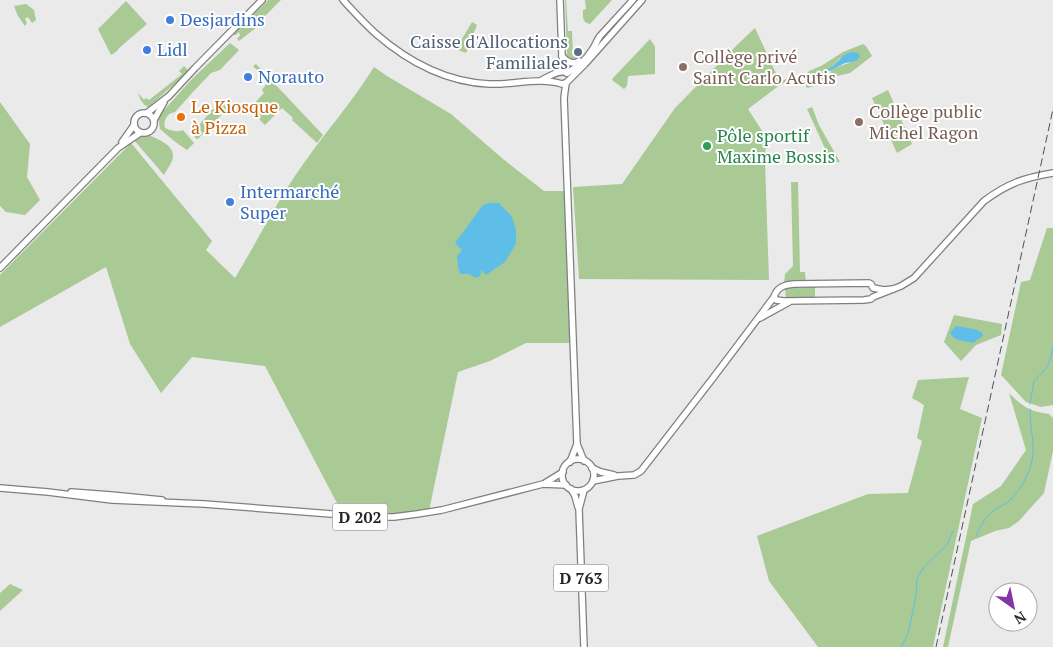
<svg xmlns="http://www.w3.org/2000/svg" width="1053" height="647" font-family="'PT Serif',serif">
<rect width="100%" height="100%" fill="#eaeaeb"/>
<g fill="#a9c995">
<polygon points="268,0 281,0 265,16 256,21 257,27 239,41 237,38 240,36 239,32 236,35 232,35"/>
<polygon points="565,0 566,0 568,31 572,31 573,56 581,56 581,51 585,54 578,60 569,60 565,55 567,54"/>
<path d="M585,0H612L590,24C582,23 583,16 583,10L586,9Z"/>
<path d="M126,1L147,24L118,49V50C116,52 114,53 111,55L98,29Z"/>
<polygon points="26,4 34,10 36,20 32,23 28,17 25,19 27,23 25,26 18,16 14,6"/>
<polygon points="472,22 477,25 466,53 456,49"/>
<polygon points="755,28 780,82 788,78 789,81 781,84 748,109 766,137 765,162 769,280 579,279 573,187 622,184 675,108 738,44"/>
<polygon points="650,39 655,47 655,74 628,76 627,86 624,89 612,80 613,78"/>
<path d="M230,43L239,50L220,70L211,73L192,93L175,112C167,113 163,120 165,128C169,130 178,133 183,130L194,143L187,150L174,141L160,129L158,117L190,81Z"/>
<path d="M863,44L866,46L872,56L850,73L829,78L831,70C840,65 853,63 859,58H840L833,66L817,75L819,77L829,72L827,80L824,78L819,81L821,84L807,88L803,79L809,71L821,66L843,52Z"/>
<polygon points="256,64 323,135 317,143 292,120 293,118 282,108 265,125 249,109 264,93 262,90 267,83 266,80 253,66"/>
<path d="M184,66L189,71L151,105L148,107C142,104 140,99 138,93L144,100L146,98L149,100L182,74L179,71Z"/>
<path d="M374,67L387,76L451,114L503,159L544,191H566L571,343H526L490,361L458,372L429,511L391,517L339,507L265,366L192,357L161,393L130,344L106,267L0,327V275L131,143L212,241L206,250L235,278C258,240 278,199 304,163C327,130 353,101 374,67Z"/>
<polygon points="888,90 912,144 897,153 872,98"/>
<polygon points="0,102 30,144 27,177 40,200 25,215 6,212 0,206"/>
<polygon points="223,104 225,104 227,109 198,139 195,138 194,131 212,110"/>
<polygon points="812,107 819,125 840,162 834,162 832,158 829,157 807,109"/>
<path d="M148,135C158,139 178,146 172,161C170,166 166,170 164,175L133,139L138,136Z"/>
<polygon points="791,182 798,182 800,272 805,272 806,283 784,284 785,274 793,266"/>
<polygon points="1047,228 1053,228 1053,405 1041,407 1026,402 1001,375 1021,282 1030,280"/>
<polygon points="815,287 815,298 786,299 785,288"/>
<polygon points="954,315 1002,324 1001,335 976,345 961,361 944,342"/>
<polygon points="969,377 960,409 982,418 933,647 818,647 769,581 757,536 868,494 908,493 922,441 917,438 924,405 912,398 918,380"/>
<path d="M1009,393C1023,407 1029,411 1049,414L1053,418V451L1044,493L1019,521L1009,528L995,531L971,541L948,647H943L973,504L1001,486L1026,450Z"/>
<polygon points="10,584 23,590 0,611 0,593"/>
</g>
<g fill="#5fbee7">
<polygon points="851,52 858,53 860,55 859,58 857,60 853,62 845,63 818,77 817,75 833,66 844,55"/>
<polygon points="489,203 499,203 512,217 516,230 516,244 505,262 486,275 482,270 480,276 477,278 468,274 460,274 458,266 457,256 462,250 455,243 483,205"/>
<path d="M956,326L974,329L981,332L983,335L980,338L973,343C965,341 954,341 950,333Z"/>
</g>
<g fill="none" stroke-linecap="round" stroke-linejoin="round">
<g stroke="#5fbee7" stroke-width="1">
<path d="M1030,404L1034,381C1037,378 1040,375 1043,372C1050,365 1052,354 1053,345"/>
<path d="M976,536C979,528 986,516 993,511C998,507 1005,505 1010,500C1024,486 1035,464 1033,444C1032,432 1030,422 1030,409"/>
<polyline points="901,647 906,638 909,630 916,595 917,578 924,567 947,545 953,531"/>
</g>
<defs>
<g id="major">
<path d="M343,0C353,11 364,23 375,33C407,61 446,82 489,84C514,85 539,77 562,84L566,83L585,64L642,0"/>
<polyline points="560,0 562,56 566,72"/>
<path d="M562,56C567,62 573,65 579,61"/>
<path d="M567,73C576,68 586,60 592,50C595,46 597,40 600,36L633,0"/>
<path d="M542,80C550,76 560,69 567,73"/>
<polyline points="566,83 564,98 577,444 584,461"/>
<circle cx="144" cy="123" r="10"/>
<polyline points="147,113 169,96 195,68 262,0"/>
<polyline points="154,120 164,102"/>
<polyline points="122,142 134,125"/>
<polyline points="0,268 118,148 140,133"/>
<path d="M774,297L776,300L784,301L864,300L871,299L873,297L901,286L914,278L984,201C1008,183 1024,178 1053,173"/>
<polyline points="760,318 789,302"/>
<circle cx="578" cy="475" r="16"/>
<polyline points="570,462 577,444"/>
<polyline points="592,468 601,472 614,475"/>
<path d="M593,481L618,476L634,475L641,471L713,378L774,297C777,287 784,285 794,284L869,283L871,284L873,288L884,290L893,289"/>
<polyline points="545,483 563,472"/>
<polyline points="0,488 48,492 112,500 204,504 370,517 394,517 417,514 442,510 543,484 566,485"/>
<polyline points="571,489 575,496 578,507"/>
<polyline points="71,492 111,495 162,500"/>
<polyline points="584,647 579,509 584,490"/>
</g>
</defs>
<use href="#major" stroke="#7f7f80" stroke-width="8"/>
<use href="#major" stroke="#fff" stroke-width="5.5"/>
<polyline stroke="#505051" stroke-width="1" stroke-dasharray="8 4" stroke-linecap="butt" points="936,647 1053,109"/>
</g>
<g fill="#3f7fe0" stroke="#fff" stroke-width="2">
<circle cx="170" cy="20" r="5"/>
<circle cx="147" cy="50" r="5"/>
<circle cx="248" cy="77" r="5"/>
<circle cx="230" cy="202" r="5"/>
</g>
<circle fill="#5c6f8a" stroke="#fff" stroke-width="2" cx="578" cy="52" r="5"/>
<g fill="#8d6e63" stroke="#fff" stroke-width="2">
<circle cx="683" cy="67" r="5"/>
<circle cx="859" cy="122" r="5"/>
</g>
<circle fill="#e8710a" stroke="#fff" stroke-width="2" cx="181" cy="117" r="5"/>
<circle fill="#2e9e5b" stroke="#fff" stroke-width="2" cx="707" cy="146" r="5"/>
<g text-anchor="middle" stroke-width="4" stroke-linejoin="round" paint-order="stroke">
<g fill="#fff" stroke="#666667" stroke-width="1">
<rect x="332.5" y="503.5" width="55" height="27" rx="4"/>
<rect x="553.5" y="564.5" width="55" height="27" rx="4"/>
</g>
<g font-size="16" font-weight="bold" fill="#252526">
<text x="360" y="523">D 202</text>
<text x="581" y="584">D 763</text>
</g>
<g font-size="18" fill="#366cbe" stroke="#fff" text-anchor="start">
<text x="180" y="26">Desjardins</text>
<text x="157" y="56">Lidl</text>
<text x="258" y="83">Norauto</text>
<text x="240" y="198">Intermarché<tspan x="240" dy="21">Super</tspan></text>
</g>
<g font-size="18" fill="#4e5e75" stroke="#fff" text-anchor="end">
<text x="568" y="48">Caisse d'Allocations<tspan x="568" dy="21">Familiales</tspan></text>
</g>
<g font-size="18" fill="#785e54" stroke="#fff" text-anchor="start">
<text x="693" y="63">Collège privé<tspan x="693" dy="21">Saint Carlo Acutis</tspan></text>
<text x="869" y="118">Collège public<tspan x="869" dy="21">Michel Ragon</tspan></text>
</g>
<g font-size="18" fill="#c56008" stroke="#fff" text-anchor="start">
<text x="191" y="113">Le Kiosque<tspan x="191" dy="21">à Pizza</tspan></text>
</g>
<g font-size="18" fill="#27864d" stroke="#fff" text-anchor="start">
<text x="717" y="142">Pôle sportif<tspan x="717" dy="21">Maxime Bossis</tspan></text>
</g>
</g>
<g transform="translate(1013 607) rotate(147)"><circle r="24" fill="#ffffff" stroke="#a8a8a8"/>
<path d="M0-4L9 19L0 12L-9 19Z" fill="#8534a4"/>
<text y="-8" font-size="14" font-weight="bold" text-anchor="middle" fill="#252526">N</text>
</g>
</svg>
